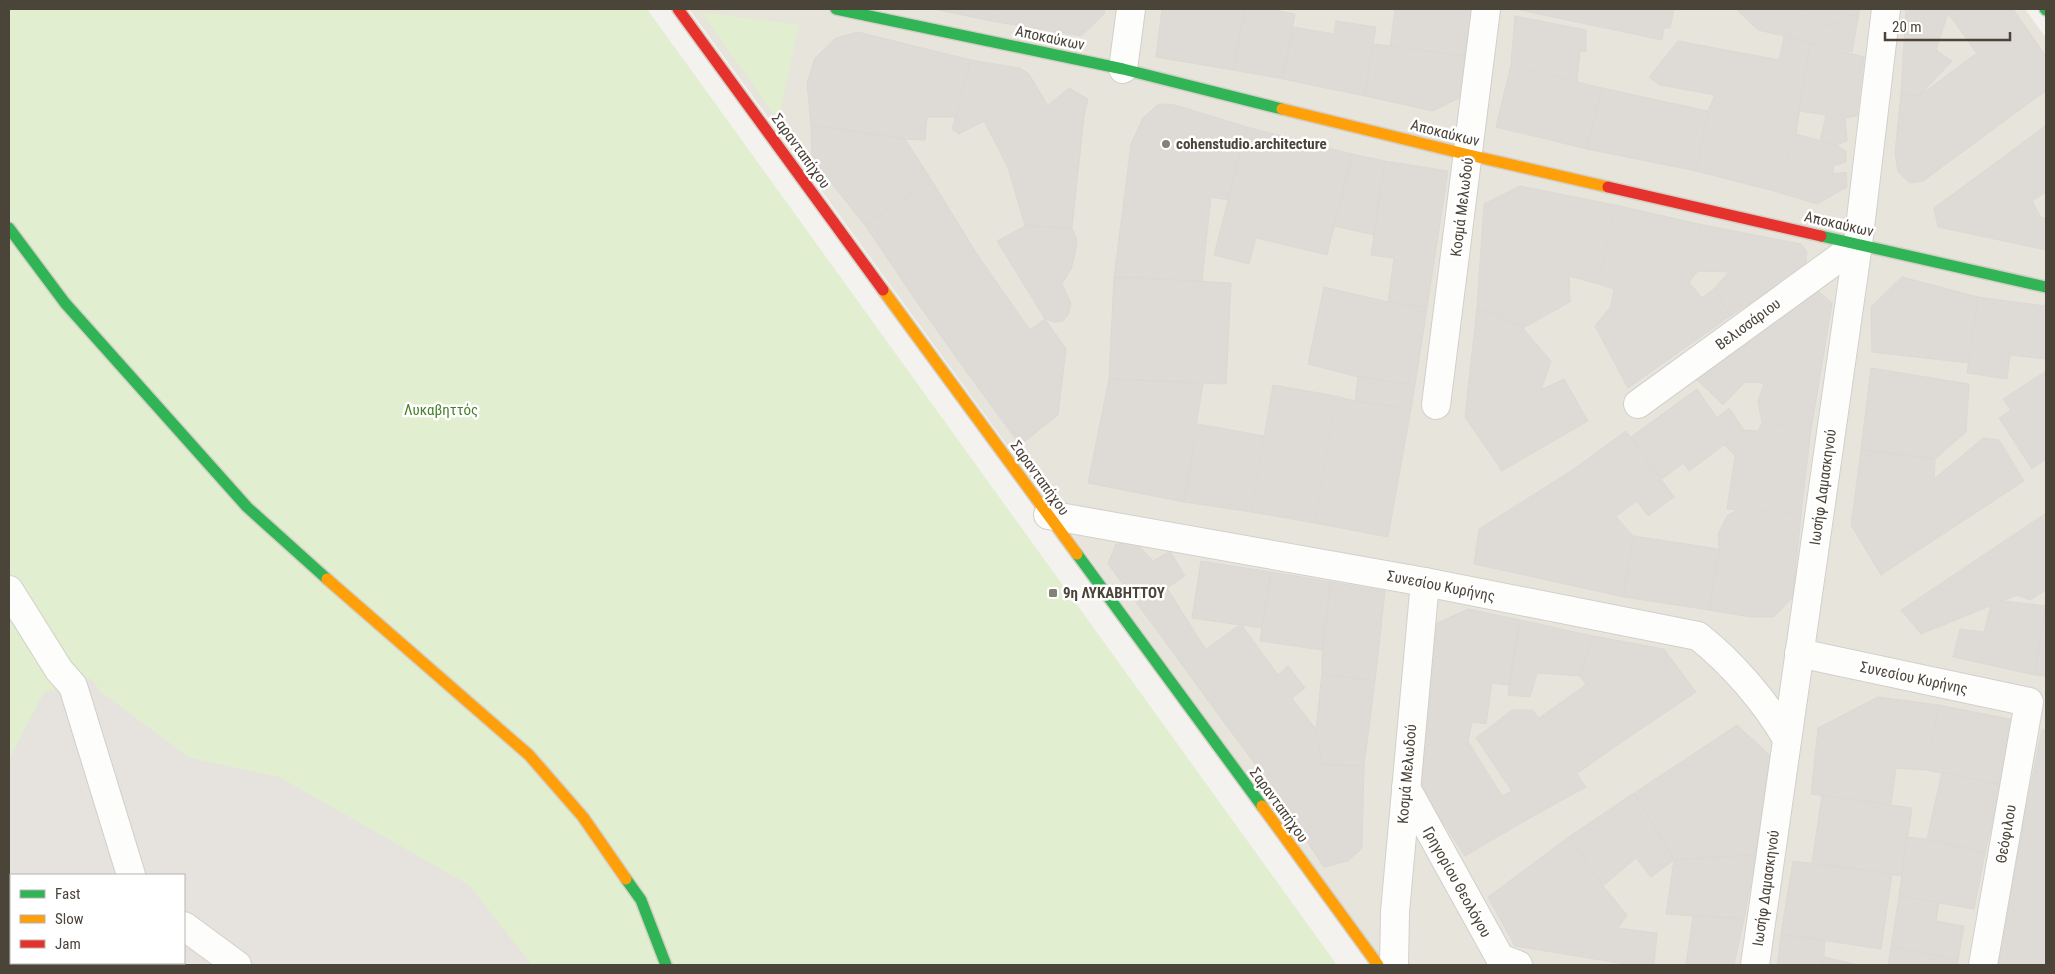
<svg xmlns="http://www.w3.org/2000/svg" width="2055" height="974" font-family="'Roboto Condensed',sans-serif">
<rect width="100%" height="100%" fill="#f4f2ee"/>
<polygon fill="#e7e4dc" points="689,9 2025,9 2046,38 2046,965 1386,965"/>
<g fill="#e1eecf" fill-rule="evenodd">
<path d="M9,9H647L1337,965H9ZM11,875H184V963H11Z"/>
<polygon points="701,12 799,25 778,120"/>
</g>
<path fill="#e6e3df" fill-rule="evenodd" d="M91,678L101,692L190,758L279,777L469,885L532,965H9V759L44,692L73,686ZM11,875H184V963H11Z"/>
<g fill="#dedbd6" stroke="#dcd9d4">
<polygon points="934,9 993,9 991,21"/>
<polygon points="993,9 1105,9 1104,14 1081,36 991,21"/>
<polygon points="1162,9 1245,9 1233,70 1156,57"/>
<polygon points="1245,9 1269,9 1295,14 1283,79 1233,70"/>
<polygon points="1395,9 1472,9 1466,56 1390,47"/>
<polygon points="1515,9 1674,9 1670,28 1664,28 1662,40"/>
<polygon points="1736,9 1806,9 1821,28 1859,13 1852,52 1758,30"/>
<polygon points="1806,9 1860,9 1859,13 1821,28"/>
<polygon points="1906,9 1955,9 1948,13 1936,50 1952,61 1919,96 1901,94"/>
<polygon points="1955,9 2013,9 2046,56 2046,91 2018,111 1948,13"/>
<polygon points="1515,16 1586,30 1586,52 1580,51 1577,81 1511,65"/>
<polygon points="1336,21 1376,27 1365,96 1283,79 1293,27 1334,34"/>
<polygon points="858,32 971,60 956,117 927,117 925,140 905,139 811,125 807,83 815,58 836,38"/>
<polygon points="1784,36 1810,43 1796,134 1774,191 1696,171 1708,111 1715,95 1660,85 1649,77 1678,41 1779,60"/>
<polygon points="1810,43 1864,57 1857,116 1845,118 1847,141 1836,145 1820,142 1826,115 1799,111"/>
<polygon points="1373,44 1466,56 1467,94 1433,111 1365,96"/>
<polygon points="1977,53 2018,111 1923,181 1910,183 1898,172 1895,153 1901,94 1919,96"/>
<polygon points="971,60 1020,68 1029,74 1048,106 997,146 984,121 959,134 952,129"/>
<polygon points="1511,65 1602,88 1587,149 1496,127"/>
<polygon points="1069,88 1088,99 1084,116 1072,228 1025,226 1008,168 997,146"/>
<polygon points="1602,88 1708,111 1696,171 1587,149"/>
<polygon points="1159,104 1175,105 1247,127 1228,200 1211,197 1202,281 1114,277 1131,144 1143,118"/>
<polygon points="811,125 905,139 932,181 865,225 812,159"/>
<polygon points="2046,125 2046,187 2017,147"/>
<polygon points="1247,127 1352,154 1327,255 1256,238 1249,264 1214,255"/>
<polygon points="1796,134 1836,145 1846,151 1846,162 1833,166 1834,174 1846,172 1847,187 1817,204 1774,191"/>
<polygon points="2017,147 2046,187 2046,192 2032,201 2041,217 2046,218 2046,250 1938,227 1934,208"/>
<polygon points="1352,154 1385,161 1374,235 1334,226"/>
<polygon points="1385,161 1448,171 1427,308 1388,302 1394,258 1371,255"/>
<polygon points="932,181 975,251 912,295 865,225"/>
<polygon points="1520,186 1615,205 1598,284 1569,276 1570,302 1523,328 1477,307 1484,204"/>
<polygon points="1615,205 1699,224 1698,271 1689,282 1702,298 1715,288 1730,316 1628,388 1595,326 1611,306 1614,289 1598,284"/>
<polygon points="1699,224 1801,244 1807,252 1806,263 1797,273 1730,316 1715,288 1729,272 1698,271"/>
<polygon points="1025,226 1072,228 1077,240 1075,255 1071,269 1062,284 1071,303 1068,315 1063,321 1055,322 1045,319 997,241"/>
<polygon points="975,251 1030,330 968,374 912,295"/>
<polygon points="1114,277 1231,283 1226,384 1109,379"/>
<polygon points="1902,277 1978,297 1969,363 1872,352 1871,307"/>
<polygon points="1324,287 1388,302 1427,308 1415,385 1358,377 1308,364"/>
<polygon points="1813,287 1832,303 1811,430 1762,423 1758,401 1764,383 1745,382 1723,405 1692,375"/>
<polygon points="1978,297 2046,306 2046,359 2010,355 2007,379 1967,373"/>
<polygon points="1477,307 1523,328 1551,361 1541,390 1564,379 1588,421 1502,471 1465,417"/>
<polygon points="1045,319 1066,349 1058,415 1020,445 968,374"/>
<polygon points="1871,368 1969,384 1966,432 1935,459 1861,450"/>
<polygon points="2046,371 2046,459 2032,469 1999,418 2011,410 2003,399"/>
<polygon points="1358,377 1415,385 1411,409 1355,401"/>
<polygon points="1109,379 1203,383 1184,502 1088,483"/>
<polygon points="1273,385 1336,396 1315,523 1251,512"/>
<polygon points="1697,389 1717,418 1729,408 1744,430 1689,471 1683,463 1662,479 1631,437"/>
<polygon points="1336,396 1355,401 1411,409 1388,537 1315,523"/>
<polygon points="1762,423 1811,430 1801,514 1727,509 1735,456 1724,445 1744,430 1758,431"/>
<polygon points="1198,424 1264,436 1251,512 1184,502"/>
<polygon points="1626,431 1674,497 1648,516 1637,501 1615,517 1574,469"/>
<polygon points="1983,438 1999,440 2024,481 1881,575 1851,525 1861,450 1935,459 1934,479"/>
<polygon points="1574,469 1633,536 1624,597 1474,564 1479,529"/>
<polygon points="1738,509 1801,514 1793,597 1774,617 1751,617 1709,610 1719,549 1718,534 1727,516"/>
<polygon points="2046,513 2046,590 2030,600 2017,595 1921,634 1901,610"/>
<polygon points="1633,536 1719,549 1709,610 1624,597"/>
<polygon points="1135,542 1153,561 1170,551 1185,576 1167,588 1206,650 1183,666 1108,564 1116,544"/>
<polygon points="1201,561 1271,572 1262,628 1192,618"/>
<polygon points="1271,572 1331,582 1322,650 1260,641"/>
<polygon points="1331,582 1385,591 1375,681 1322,674 1322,650"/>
<polygon points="2003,601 2046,606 2035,675 1953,657 1960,629 1984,632 1991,605"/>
<polygon points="2046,606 2046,676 2035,675"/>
<polygon points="1468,609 1520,620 1509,685 1492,683 1486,724 1472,722 1468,741 1420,768 1418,716 1435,624"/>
<polygon points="1520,620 1593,636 1580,676 1537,673 1530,697 1508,695"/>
<polygon points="1241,624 1278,675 1220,717 1183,666"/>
<polygon points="1593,636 1664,649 1696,692 1626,739 1580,676"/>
<polygon points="1288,666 1305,688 1292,698 1308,719 1253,761 1220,717 1278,675"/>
<polygon points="1322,674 1375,681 1364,766 1322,765 1316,729"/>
<polygon points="1587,684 1626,739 1578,773 1539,718"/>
<polygon points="1878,697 1939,705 1927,770 1896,768 1891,805 1811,794 1818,728"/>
<polygon points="1939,705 2015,720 2001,785 1927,770"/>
<polygon points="1512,710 1533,710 1586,787 1530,818 1476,738"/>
<polygon points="1308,719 1316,729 1322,765 1364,766 1362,848 1348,861 1324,867 1253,761"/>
<polygon points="1737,725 1775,760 1756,855 1674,860 1634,793"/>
<polygon points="2042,729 2046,730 2046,806 2027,803"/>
<polygon points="1468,741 1502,796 1512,791 1530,818 1465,856 1419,786 1420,768"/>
<polygon points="1942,772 2001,785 1985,853 1927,839"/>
<polygon points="1634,793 1674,860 1651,877 1636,858 1603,886 1570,836"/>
<polygon points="1822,795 1912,808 1902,876 1812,863"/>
<polygon points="2027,803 2046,806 2046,931 2006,923"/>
<polygon points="1570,836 1603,886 1627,915 1618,928 1657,933 1654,965 1631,965 1515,946 1488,897"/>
<polygon points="1907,837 1927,839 1985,853 1974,909 1899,896"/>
<polygon points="1756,855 1744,919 1666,914 1674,860"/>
<polygon points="1793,861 1892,874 1881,949 1781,934"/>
<polygon points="1899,896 1939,902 1936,921 1964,926 1958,960 1891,947"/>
<polygon points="1693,916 1744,919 1734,965 1686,965"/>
<polygon points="2006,923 2046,931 2046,965 1998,965"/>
<polygon points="1781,934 1825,941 1823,965 1777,965"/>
<polygon points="1891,947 1958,960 1957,965 1888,965"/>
<polygon points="1824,957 1859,965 1823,965"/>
</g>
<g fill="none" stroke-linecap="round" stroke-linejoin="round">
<defs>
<g id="street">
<polyline points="1123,69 1131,9"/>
<polyline points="1638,404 1858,244"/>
<polyline points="1436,405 1486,9"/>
<path d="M1048,515L1425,582L1698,636C1731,662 1766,702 1787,739"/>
<polyline points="9,590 59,670 73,686 131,875"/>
<polyline points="1799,653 2029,702 1983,965"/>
<polyline points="1406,788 1500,958 1518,965"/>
<polyline points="184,926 237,965"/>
<polyline points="1394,965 1395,912 1425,582"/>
<polyline points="1755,965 1858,244 1886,9"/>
</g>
<g id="fast">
<polyline points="836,9 1123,69 1282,109"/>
<polyline points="2045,9 2046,10"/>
<polyline points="9,228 65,303 247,507 327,579"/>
<polyline points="1821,236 2046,287"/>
<polyline points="1077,554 1262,806"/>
<polyline points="626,879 641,900 666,965"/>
</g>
<g id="slow">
<polyline points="1282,109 1469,155 1608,187"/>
<polyline points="883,290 1077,554"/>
<polyline points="327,579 529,755 583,817 626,879"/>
<polyline points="1262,806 1378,965"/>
</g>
<g id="jam">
<polyline points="678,9 883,290"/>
<polyline points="1608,187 1821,236"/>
</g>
</defs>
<use href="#street" stroke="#d2d0cb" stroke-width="30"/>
<use href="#fast" stroke="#d3cfc5" stroke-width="14"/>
<use href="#slow" stroke="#d3cfc5" stroke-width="14"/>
<use href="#jam" stroke="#d3cfc5" stroke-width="14"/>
<use href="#street" stroke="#fdfdfc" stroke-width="28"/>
<use href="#fast" stroke="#30b455" stroke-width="11"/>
<use href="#slow" stroke="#ff9f0a" stroke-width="11"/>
<use href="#jam" stroke="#e5322d" stroke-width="11"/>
</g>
<g fill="#868178" stroke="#fff" stroke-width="2">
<circle cx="1166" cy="144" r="5"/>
<rect x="1048" y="588" width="10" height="10" rx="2.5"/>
</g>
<g text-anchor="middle" stroke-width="5" stroke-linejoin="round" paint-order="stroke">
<g font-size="15" fill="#4b4439" stroke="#fff">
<text transform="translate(1050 38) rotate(12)" y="5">Αποκαύκων</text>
<text transform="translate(1445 133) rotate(14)" y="5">Αποκαύκων</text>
<text transform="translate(801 151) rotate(54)" y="5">Σαρανταπήχου</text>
<text transform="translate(1462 207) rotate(-83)" y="5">Κοσμά Μελωδού</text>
<text transform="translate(1839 224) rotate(13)" y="5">Αποκαύκων</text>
<text transform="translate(1748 324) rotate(-36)" y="5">Βελισσάριου</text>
<text transform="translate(1040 478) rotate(54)" y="5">Σαρανταπήχου</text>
<text transform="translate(1823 487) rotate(-82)" y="5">Ιωσήφ Δαμασκηνού</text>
<text transform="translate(1441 586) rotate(11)" y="5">Συνεσίου Κυρήνης</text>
<text transform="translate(1914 678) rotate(12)" y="5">Συνεσίου Κυρήνης</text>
<text transform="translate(1407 774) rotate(-85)" y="5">Κοσμά Μελωδού</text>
<text transform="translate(1279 805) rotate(54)" y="5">Σαρανταπήχου</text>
<text transform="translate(2006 834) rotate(-80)" y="5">Θεόφιλου</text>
<text transform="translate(1457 882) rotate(61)" y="5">Γρηγορίου Θεολόγου</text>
<text transform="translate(1766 888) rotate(-82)" y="5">Ιωσήφ Δαμασκηνού</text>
</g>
<g font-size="15" font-weight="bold" fill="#4b4439" stroke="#fff" text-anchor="start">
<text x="1176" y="149">cohenstudio.architecture</text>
<text x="1063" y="598">9η ΛΥΚΑΒΗΤΤΟΥ</text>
</g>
<g font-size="15" fill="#4a7f2a" stroke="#fff">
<text x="441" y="415">Λυκαβηττός</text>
</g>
</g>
<rect width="2055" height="974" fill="none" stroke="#4b4439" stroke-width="20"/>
<rect x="10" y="874" width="175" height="90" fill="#ffffff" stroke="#b7b4b0"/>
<rect x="20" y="890" width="25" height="8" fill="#30b455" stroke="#b7b4b0"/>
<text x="55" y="899" font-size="15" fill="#4b4439">Fast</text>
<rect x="20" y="915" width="25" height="8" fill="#ff9f0a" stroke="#b7b4b0"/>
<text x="55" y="924" font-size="15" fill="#4b4439">Slow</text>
<rect x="20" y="940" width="25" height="8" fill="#e5322d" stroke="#b7b4b0"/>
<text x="55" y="949" font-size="15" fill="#4b4439">Jam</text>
<path d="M1885 32v8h125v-8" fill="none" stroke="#4b4439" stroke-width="2.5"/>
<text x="1892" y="32" font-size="15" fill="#4b4439" stroke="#ffffff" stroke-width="4" paint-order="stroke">20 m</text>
</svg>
